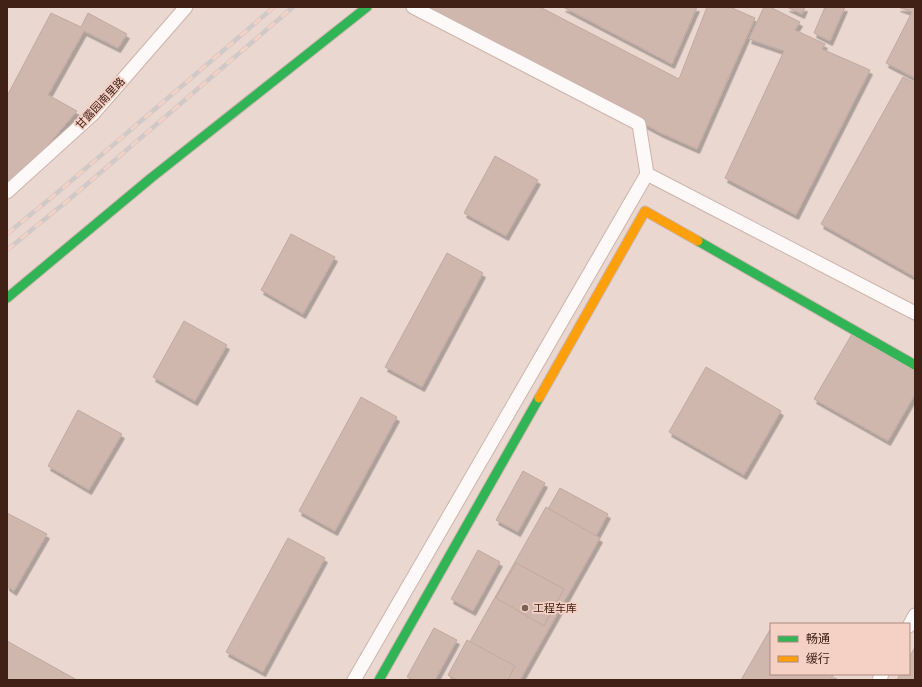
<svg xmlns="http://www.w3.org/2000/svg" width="922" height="687" font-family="Barlow,'Noto Sans SC',sans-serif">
<defs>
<filter id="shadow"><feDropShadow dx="2.5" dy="4.5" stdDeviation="0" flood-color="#0004"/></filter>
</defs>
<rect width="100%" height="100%" fill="#ead7d0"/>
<g fill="#cfb7ae" stroke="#c1a9a1" filter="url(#shadow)">
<polygon points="425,7 540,7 679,79 707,7 730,7 755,18 697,149 661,133"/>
<polygon points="563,7 697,7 672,64"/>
<polygon points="764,7 770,7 800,22 795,30 825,44 822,49 870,70 796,215 725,178 784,51 749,39"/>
<polygon points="787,7 805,7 802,14"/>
<polygon points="825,7 845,7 830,41 814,33"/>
<polygon points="898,7 915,7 915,78 886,63 912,12"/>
<polygon points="51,13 81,27 88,13 127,34 118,48 84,31 48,95 77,111 30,166 7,187 7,96"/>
<polygon points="903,77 915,83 915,277 821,224"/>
<polygon points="495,156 538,180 506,236 464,213"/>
<polygon points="291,234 335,257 303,314 261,290"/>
<polygon points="447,253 483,273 422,387 385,367"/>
<polygon points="184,321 227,345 195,401 153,377"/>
<polygon points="855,329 915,364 915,394 888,441 814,399"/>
<polygon points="706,367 781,411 744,475 669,432"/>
<polygon points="361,397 397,417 335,531 299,511"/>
<polygon points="78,410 122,434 89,490 48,466"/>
<polygon points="523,471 545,483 518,532 496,520"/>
<polygon points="560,488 608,514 588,551 540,523"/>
<polygon points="546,507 600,538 520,680 454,680 450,677"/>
<polygon points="7,513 47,534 14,591 7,586"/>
<polygon points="288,538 325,558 263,672 226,652"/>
<polygon points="478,550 500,562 473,611 451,599"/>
<polygon points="516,563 564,589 544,626 496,598"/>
<polygon points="434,628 457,640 435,680 413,680 407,677"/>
<polygon points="771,628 771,674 834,674 831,680 741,680"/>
<polygon points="467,640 515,666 508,680 457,680 448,675"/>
<polygon points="7,641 77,680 7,680"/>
<polygon points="915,647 915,680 897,680 900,674 909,674 909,658"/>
</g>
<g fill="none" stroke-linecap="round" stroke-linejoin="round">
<defs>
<g id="street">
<polyline points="413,7 639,124 647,174 915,313"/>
<polyline points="7,192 92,115 186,7"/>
<polyline points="909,626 915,615"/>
<polyline points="354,680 647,174"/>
<polyline points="879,680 882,674"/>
</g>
<g id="fast">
<polyline points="698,241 915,365"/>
<polyline points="7,298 151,178 367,7"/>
<polyline points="379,680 539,398"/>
</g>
<polyline id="slow" points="539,398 645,211 698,241"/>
</defs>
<use href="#street" stroke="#cdb4ac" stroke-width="15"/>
<use href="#fast" stroke="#cdb4ac" stroke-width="11"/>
<use href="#slow" stroke="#cdb4ac" stroke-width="11"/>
<use href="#street" stroke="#fcf9f8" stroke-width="13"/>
<use href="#fast" stroke="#30b455" stroke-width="9"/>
<use href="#slow" stroke="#ff9f0a" stroke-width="9"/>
<defs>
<g id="rail">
<polyline points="7,234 64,187 274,7"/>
<polyline points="7,250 72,197 293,7"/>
</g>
</defs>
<use href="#rail" stroke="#d0c9c7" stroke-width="4.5"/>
<use href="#rail" stroke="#f5d1c5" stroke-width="3" stroke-dasharray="9" stroke-linecap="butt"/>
</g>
<circle fill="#7c6056" stroke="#f5d1c5" stroke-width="1.5" cx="525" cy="608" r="4"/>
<g text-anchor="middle" stroke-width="3.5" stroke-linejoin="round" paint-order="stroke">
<g font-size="11" fill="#412015" stroke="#f5d1c5">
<text transform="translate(100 103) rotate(-47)" y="4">甘露园南里路</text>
</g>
<g font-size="11" fill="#412015" stroke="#f5d1c5" text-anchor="start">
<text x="533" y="612">工程车库</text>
</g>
</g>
<rect width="922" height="687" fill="none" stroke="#412015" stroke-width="16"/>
<rect x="770" y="623" width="140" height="52" fill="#f5d1c5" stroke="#ad8a7f"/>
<rect x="778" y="636" width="20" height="6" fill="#30b455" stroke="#ad8a7f"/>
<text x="806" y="643" font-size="12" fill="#412015">畅通</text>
<rect x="778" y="656" width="20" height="6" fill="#ff9f0a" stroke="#ad8a7f"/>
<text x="806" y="663" font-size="12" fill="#412015">缓行</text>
</svg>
